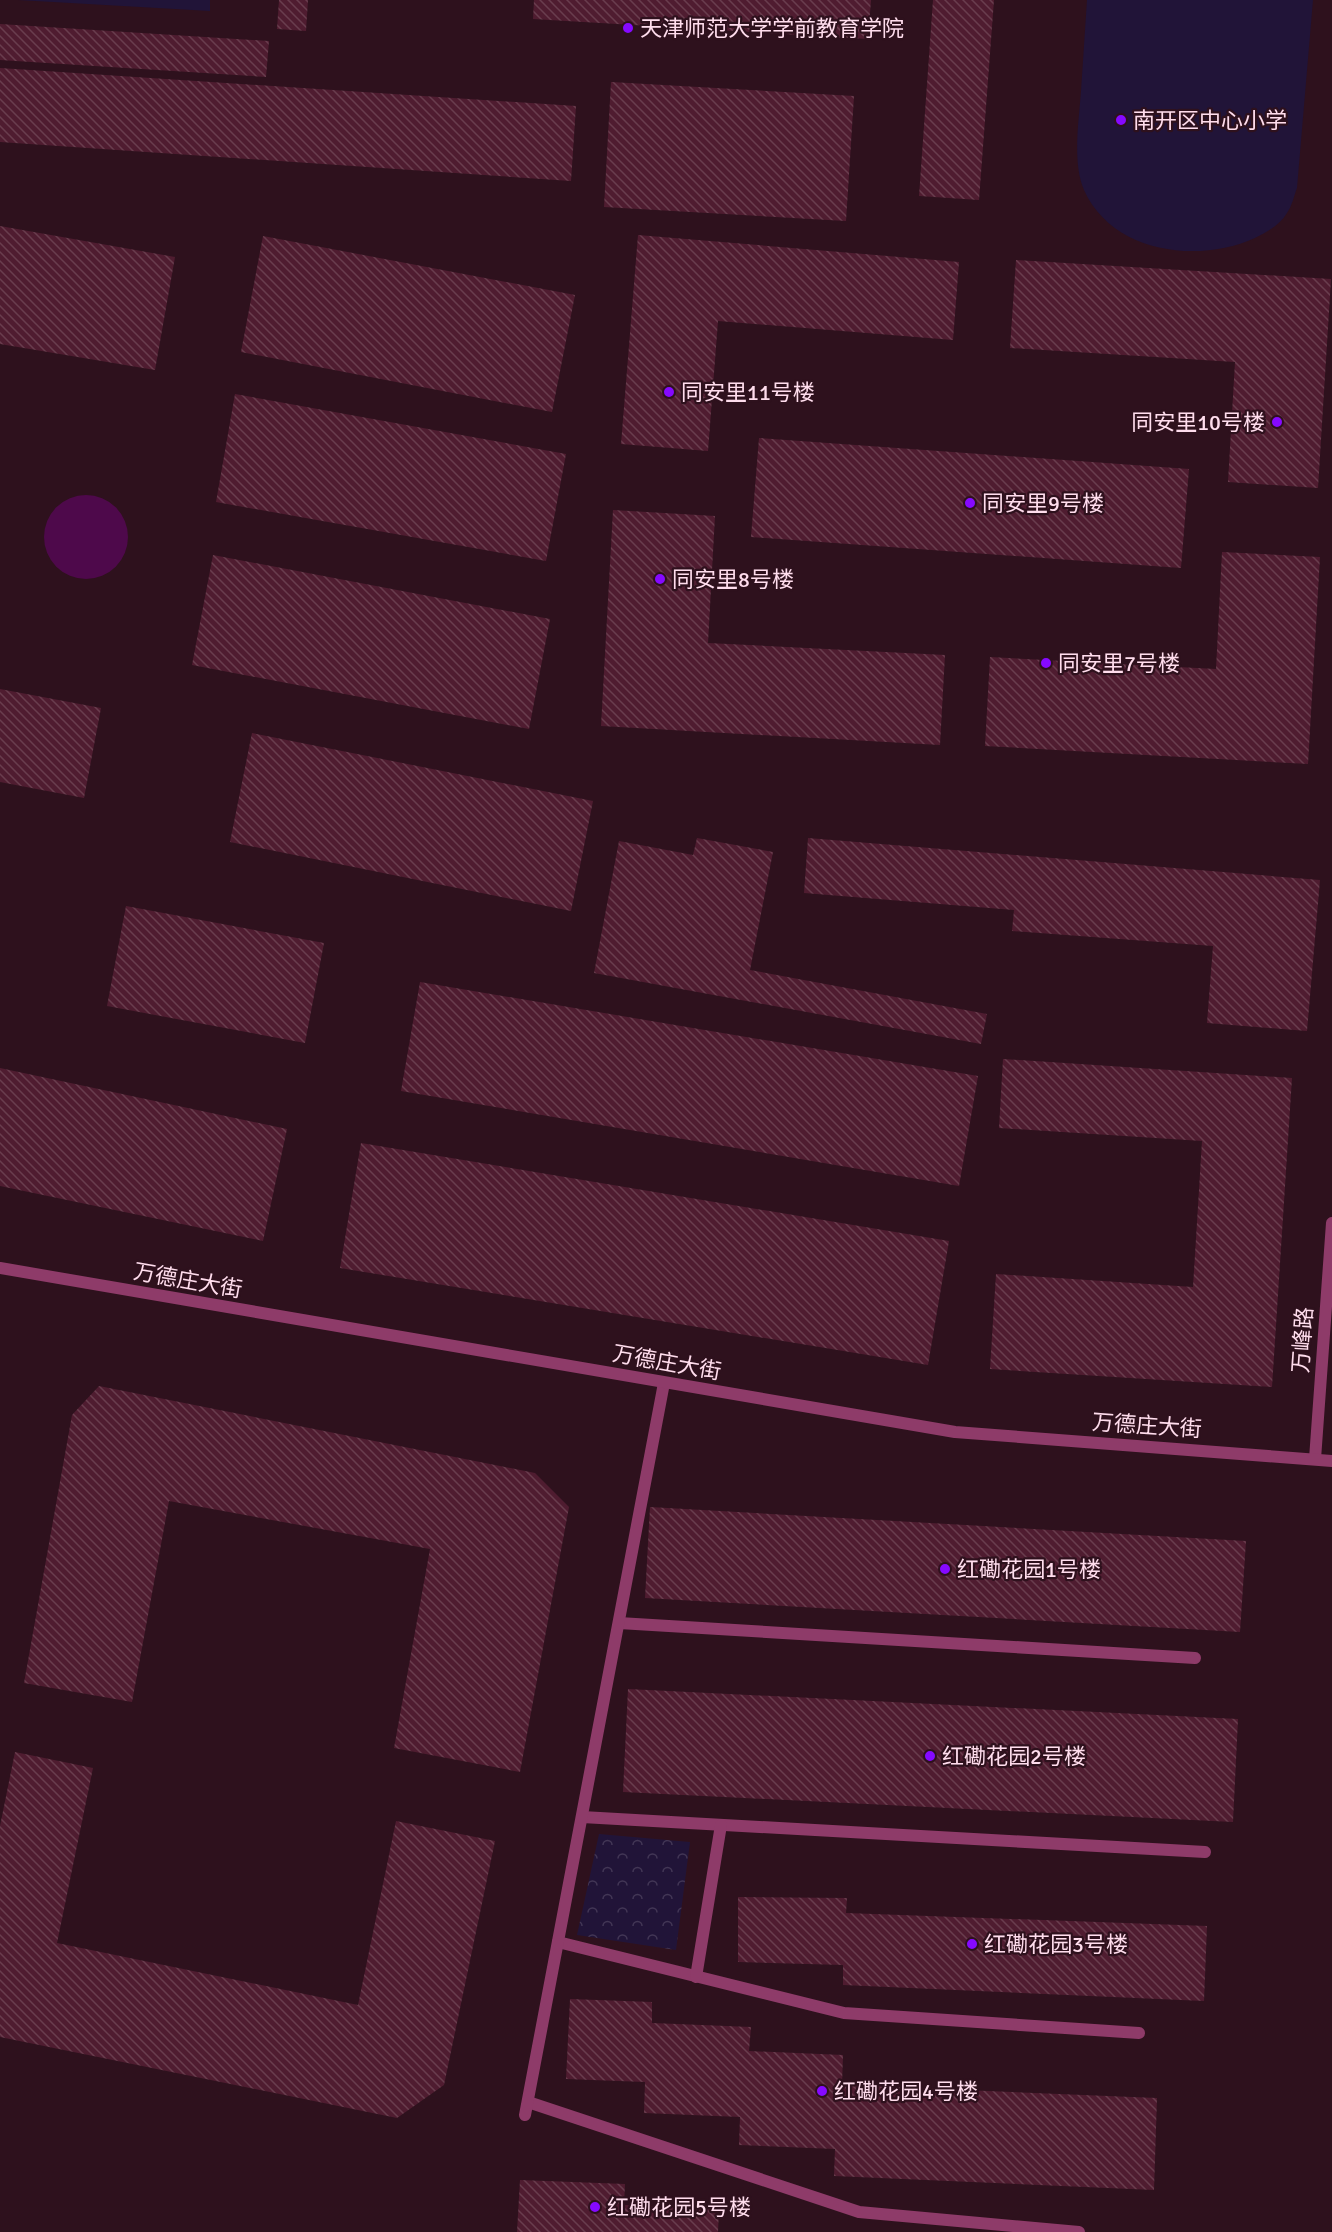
<svg xmlns="http://www.w3.org/2000/svg" width="1332" height="2232" font-family="Signika,'Noto Sans SC',sans-serif">
<defs>
<pattern id="forest-crowns" width="20" height="18" patternUnits="userSpaceOnUse" patternTransform="scale(1.5)"><rect width="20" height="18" fill="#211438"/><path d="M2 6a3 3 0 1 1 6 0M12 15a3 3 0 1 1 6 0" fill="none" stroke="#423655"/></pattern>
<pattern id="building-back-hatch" width="6" height="6" patternUnits="userSpaceOnUse" patternTransform="scale(1.5)"><rect width="6" height="6" fill="#4f1c30"/><path d="M-1 5l2 2M0 0l6 6M5-1l2 2" fill="none" stroke="#693d4e"/></pattern>
</defs>
<rect width="100%" height="100%" fill="#2e111d"/>
<polygon fill="url(#forest-crowns)" points="599,1834 690,1842 676,1950 577,1935"/>
<g fill="#211438">
<polygon points="18,0 210,0 210,11"/>
<path d="M1087,0H1313L1297,188C1294,196 1292,206 1287,213C1280,225 1267,232 1255,238C1198,264 1112,253 1084,190C1072,163 1079,120 1081,91C1083,61 1085,30 1087,0Z"/>
</g>
<circle fill="#4e094b" cx="86" cy="537" r="42"/>
<g fill="url(#building-back-hatch)">
<polygon points="279,0 308,0 306,31 277,29"/>
<polygon points="534,0 871,0 868,39 533,19"/>
<polygon points="933,0 994,0 979,200 919,196"/>
<polygon points="0,24 269,41 266,77 0,60"/>
<polygon points="0,68 576,106 571,181 0,142"/>
<polygon points="611,82 854,96 846,221 604,207"/>
<polygon points="0,226 175,257 155,370 0,344"/>
<polygon points="638,235 959,262 953,340 718,321 708,451 621,444"/>
<polygon points="263,236 575,295 552,412 241,352"/>
<polygon points="1016,260 1331,279 1318,488 1228,482 1235,362 1010,348"/>
<polygon points="235,394 566,454 546,561 216,502"/>
<polygon points="759,438 1189,469 1181,568 751,537"/>
<polygon points="613,510 715,516 708,643 945,655 940,745 601,726"/>
<polygon points="1222,552 1320,557 1308,764 985,746 990,657 1216,669"/>
<polygon points="213,555 550,619 529,729 192,665"/>
<polygon points="0,689 101,708 84,798 0,782"/>
<polygon points="252,733 593,801 571,911 230,842"/>
<polygon points="697,838 773,852 750,970 987,1014 981,1044 594,973 619,841 693,855"/>
<polygon points="808,838 1320,880 1307,1031 1207,1023 1213,946 1012,931 1014,910 804,893"/>
<polygon points="126,906 324,943 305,1043 107,1006"/>
<polygon points="420,982 978,1076 959,1186 401,1091"/>
<polygon points="1003,1059 1292,1078 1272,1387 990,1369 996,1274 1193,1287 1202,1141 999,1128"/>
<polygon points="0,1068 287,1129 263,1241 0,1186"/>
<polygon points="361,1143 949,1241 928,1365 340,1268"/>
<polygon points="99,1386 535,1473 569,1507 520,1772 394,1748 430,1549 169,1501 132,1702 24,1683 72,1415"/>
<polygon points="650,1507 1246,1541 1240,1632 645,1598"/>
<polygon points="628,1689 1238,1719 1233,1822 623,1792"/>
<polygon points="15,1752 93,1768 57,1943 358,2005 396,1821 495,1841 444,2085 397,2118 0,2037 0,1826"/>
<polygon points="738,1897 847,1898 846,1913 1207,1926 1204,2001 843,1985 843,1965 738,1962"/>
<polygon points="570,1999 652,2002 652,2023 751,2027 749,2051 843,2055 842,2085 1157,2098 1154,2190 834,2176 835,2149 739,2145 740,2117 644,2113 645,2082 566,2079"/>
<polygon points="520,2180 625,2184 624,2205 719,2209 718,2232 517,2232"/>
</g>
<g fill="none" stroke-linecap="round" stroke-linejoin="round">
<g stroke="#8e3b69" stroke-width="12">
<polyline points="619,1623 1195,1658"/>
<polyline points="582,1817 1205,1852"/>
<polyline points="558,1942 844,2013 1139,2033"/>
<polyline points="696,1977 721,1825"/>
<polyline points="528,2102 859,2212 1079,2232"/>
</g>
<g stroke="#8e3b69" stroke-width="12">
<polyline points="1315,1459 1332,1223"/>
<polyline points="525,2115 664,1383"/>
</g>
<polyline stroke="#8e3b69" stroke-width="12" points="0,1268 955,1432 1332,1461"/>
</g>
<g fill="#8609ff" stroke="#2e111d" stroke-width="2">
<circle cx="628" cy="28" r="6"/>
<circle cx="1121" cy="120" r="6"/>
<circle cx="669" cy="392" r="6"/>
<circle cx="1277" cy="422" r="6"/>
<circle cx="970" cy="503" r="6"/>
<circle cx="660" cy="579" r="6"/>
<circle cx="1046" cy="663" r="6"/>
<circle cx="945" cy="1569" r="6"/>
<circle cx="930" cy="1756" r="6"/>
<circle cx="972" cy="1944" r="6"/>
<circle cx="822" cy="2091" r="6"/>
<circle cx="595" cy="2207" r="6"/>
</g>
<g text-anchor="middle" stroke-width="4.5" stroke-linejoin="round" paint-order="stroke">
<g font-size="22" fill="#ffdded" stroke="#2e111d" text-anchor="start">
<text x="640" y="36">天津师范大学学前教育学院</text>
<text x="1133" y="128">南开区中心小学</text>
<text x="681" y="400">同安里11号楼</text>
<text x="1265" y="430" text-anchor="end">同安里10号楼</text>
<text x="982" y="511">同安里9号楼</text>
<text x="672" y="587">同安里8号楼</text>
<text x="1058" y="671">同安里7号楼</text>
<text x="957" y="1577">红磡花园1号楼</text>
<text x="942" y="1764">红磡花园2号楼</text>
<text x="984" y="1952">红磡花园3号楼</text>
<text x="834" y="2099">红磡花园4号楼</text>
<text x="607" y="2215">红磡花园5号楼</text>
</g>
<g font-size="22" fill="#ffdded" stroke="#2e111d">
<text transform="translate(188 1280) rotate(10)" y="8">万德庄大街</text>
<text transform="translate(1302 1340) rotate(-86)" y="8">万峰路</text>
<text transform="translate(667 1362) rotate(10)" y="8">万德庄大街</text>
<text transform="translate(1147 1425) rotate(4)" y="8">万德庄大街</text>
</g>
</g>
</svg>
